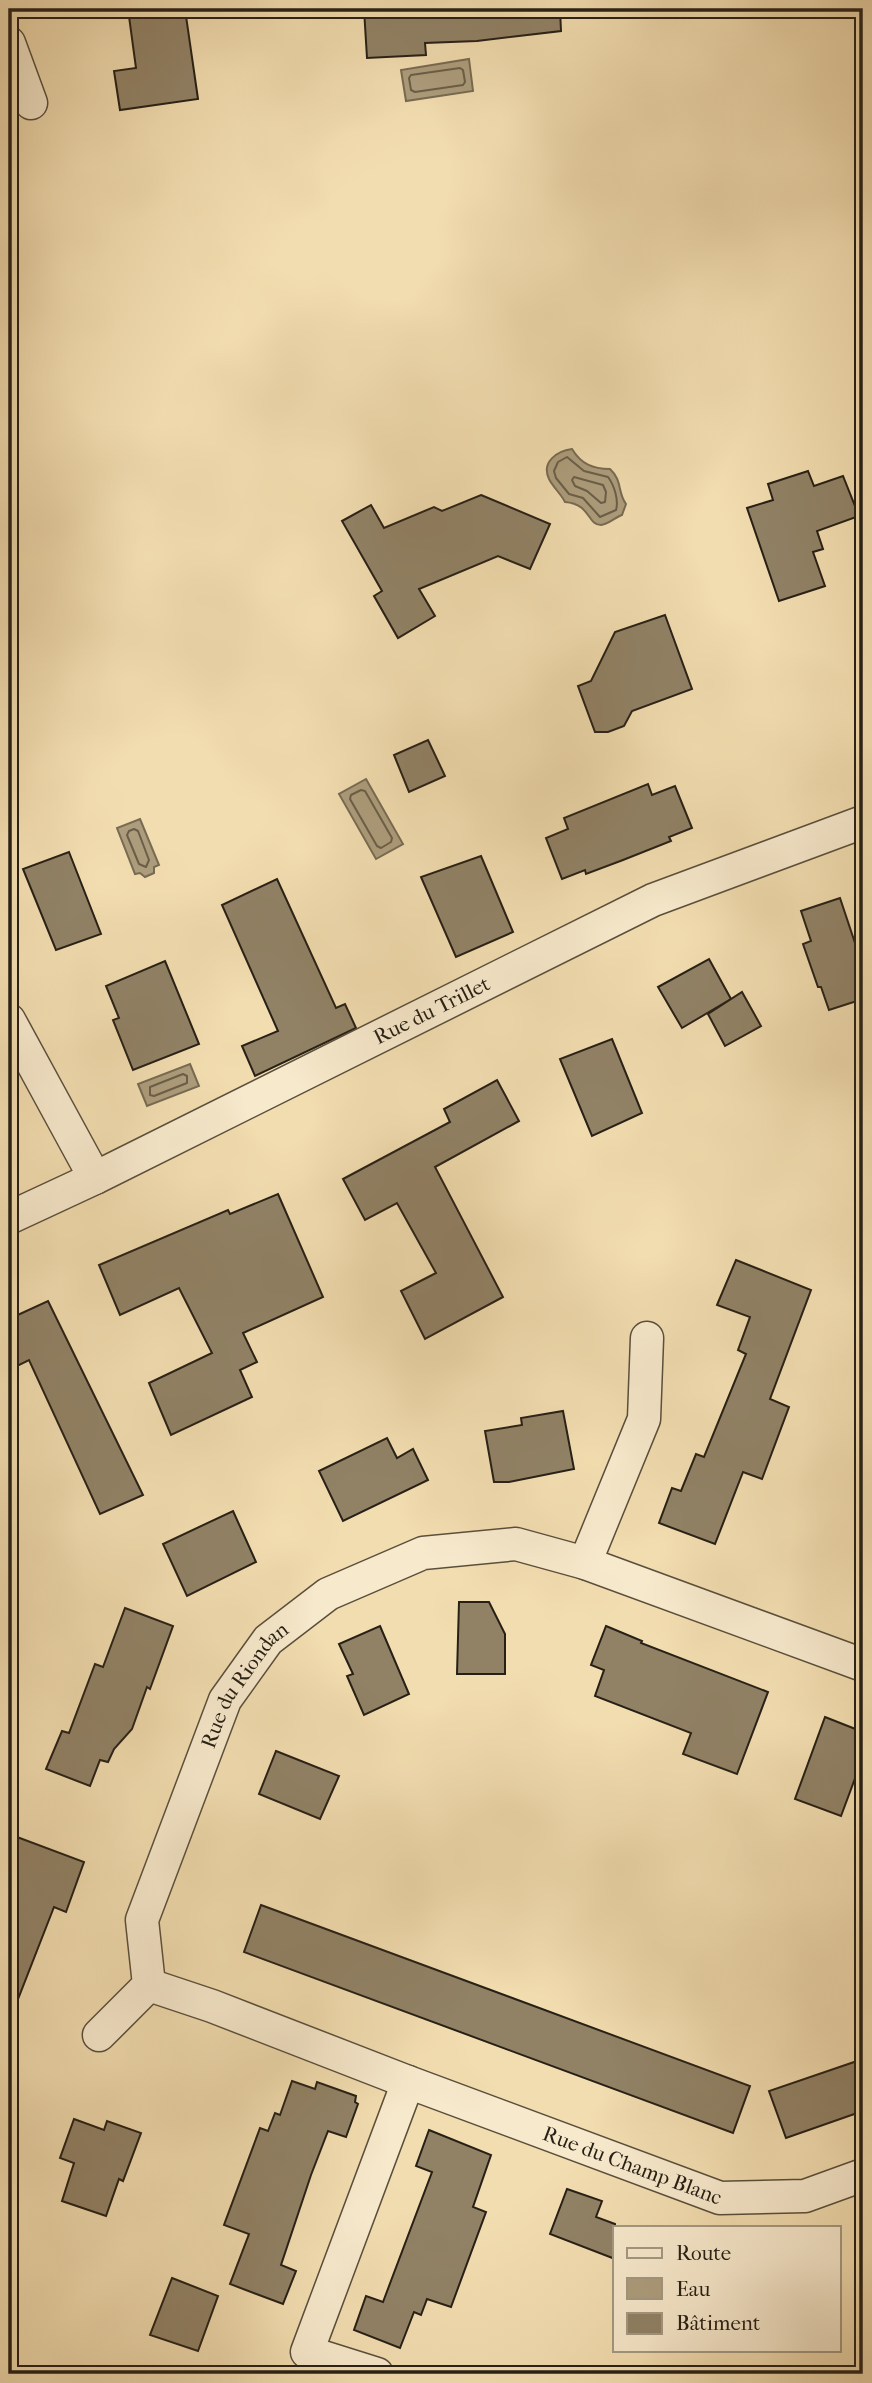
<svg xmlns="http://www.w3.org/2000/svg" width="872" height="2383" font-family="'IM FELL French Canon',serif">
<rect width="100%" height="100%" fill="#f2ddb0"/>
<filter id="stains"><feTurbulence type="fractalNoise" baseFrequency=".00286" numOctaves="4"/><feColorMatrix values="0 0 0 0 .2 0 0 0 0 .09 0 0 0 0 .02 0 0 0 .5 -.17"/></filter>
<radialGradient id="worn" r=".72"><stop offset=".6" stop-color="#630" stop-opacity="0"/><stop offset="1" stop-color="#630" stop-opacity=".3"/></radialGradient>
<g fill="#ad9d7c" stroke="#776b53" stroke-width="2">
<polygon points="469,59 473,91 406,101 401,70"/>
<path d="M572,449C581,464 593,469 610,469C623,481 617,492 626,504L622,515C616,517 607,525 601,525C587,525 591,504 565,502C561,494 553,487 549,479C541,462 557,451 572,449Z"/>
<polygon points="366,779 403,844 376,859 339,794"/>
<polygon points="140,819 159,865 154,867 154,873 145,877 140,873 135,874 117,828"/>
<polygon points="190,1064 199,1086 147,1106 138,1084"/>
</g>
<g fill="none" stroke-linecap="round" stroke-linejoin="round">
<g stroke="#6a5e49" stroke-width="2">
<polygon points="460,68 463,70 465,82 463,85 415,92 411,90 409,78 411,75"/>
<path d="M567,457L584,471L608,477C614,485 619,500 616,510L600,517L583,498L569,494L556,478L554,471L558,462Z"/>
<polygon points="574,477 603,485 606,492 605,502 601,503 587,491 575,486 572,480"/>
<polygon points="361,790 365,791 392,838 391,842 381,848 377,846 350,799 351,795"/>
<polygon points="134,829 138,831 149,860 146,867 139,864 127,835 129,831"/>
<polygon points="183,1074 187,1076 187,1083 154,1096 150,1095 150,1087"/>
</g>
</g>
<g fill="#918266" stroke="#272016" stroke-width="2">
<polygon points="128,9 185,9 198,99 120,110 114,71 136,68"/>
<polygon points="364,9 560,9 561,31 477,41 425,43 426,55 367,58"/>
<polygon points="808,471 814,486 843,476 859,516 817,531 823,549 813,552 825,586 779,601 747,508 773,500 768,484"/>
<polygon points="481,495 550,524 530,569 498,556 419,589 435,616 398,638 374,596 382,591 342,521 371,505 384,528 434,507 442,511"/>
<polygon points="665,615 692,689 632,711 624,726 608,732 595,732 578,686 591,681 615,632"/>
<polygon points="428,740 445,776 409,792 394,755"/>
<polygon points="648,784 652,795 675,786 692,828 669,837 671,841 623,860 586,874 585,870 562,879 546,838 568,829 564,818"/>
<polygon points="69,852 101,934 56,950 23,869"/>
<polygon points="481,856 513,932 456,957 421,877"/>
<polygon points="277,879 336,1008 345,1004 356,1028 255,1076 242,1046 278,1031 222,905"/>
<polygon points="840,898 863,967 863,999 829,1010 821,987 818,987 803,944 811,941 801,911"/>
<polygon points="709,959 731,999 682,1028 658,987"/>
<polygon points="165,961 199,1044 133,1070 113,1020 119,1018 106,986"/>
<polygon points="742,992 761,1026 725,1046 708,1014"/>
<polygon points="612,1039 642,1113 592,1136 560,1059"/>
<polygon points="497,1080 519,1121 435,1167 503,1297 425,1339 401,1291 436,1273 397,1203 365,1220 343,1179 450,1122 444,1109"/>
<polygon points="278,1194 323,1297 243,1333 257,1362 240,1370 252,1397 171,1435 149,1383 212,1353 179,1288 120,1315 99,1265 228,1210 230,1214"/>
<polygon points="736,1260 811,1290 770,1399 789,1407 762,1479 743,1472 715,1544 659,1523 672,1488 681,1491 696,1454 704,1457 746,1354 738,1350 750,1317 717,1305"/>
<polygon points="48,1301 143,1495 100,1514 29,1360 9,1370 9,1319"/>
<polygon points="563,1411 574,1469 509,1482 494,1482 485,1431 522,1425 521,1418"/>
<polygon points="387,1438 397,1458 413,1449 428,1480 343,1521 319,1471"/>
<polygon points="233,1511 256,1562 187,1596 163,1544"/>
<polygon points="459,1602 489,1602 505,1634 505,1674 457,1674"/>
<polygon points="125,1608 173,1626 150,1689 147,1687 132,1729 114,1749 108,1762 100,1760 90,1786 46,1769 62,1731 69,1733 95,1664 103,1667"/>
<polygon points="380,1626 409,1694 364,1715 347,1676 353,1674 339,1644"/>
<polygon points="606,1626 642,1641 641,1643 768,1692 737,1774 683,1754 691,1733 595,1696 604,1670 591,1665"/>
<polygon points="825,1717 863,1732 863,1757 841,1816 795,1799"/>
<polygon points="276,1751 339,1776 320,1819 259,1794"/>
<polygon points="9,1834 84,1862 66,1912 54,1907 11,2017 9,2016"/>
<polygon points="261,1905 750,2086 733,2133 244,1952"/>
<polygon points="863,2059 863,2111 786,2138 769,2091"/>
<polygon points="292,2081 315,2089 317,2082 356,2096 355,2102 358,2104 346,2137 328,2131 311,2175 281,2265 296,2271 283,2304 230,2284 249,2234 224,2225 260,2128 268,2131 275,2113 280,2115"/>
<polygon points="74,2119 104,2130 107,2121 141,2133 123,2181 119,2179 106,2216 62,2201 74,2163 60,2158"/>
<polygon points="429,2130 491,2155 473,2207 486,2212 451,2307 427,2299 421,2315 414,2312 400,2348 354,2330 366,2296 383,2302 432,2172 416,2166"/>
<polygon points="567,2189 602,2201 596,2217 615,2224 615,2259 550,2234"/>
<polygon points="172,2278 218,2296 198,2351 150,2335"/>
</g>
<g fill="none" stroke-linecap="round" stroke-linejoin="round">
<defs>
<g id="minor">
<polyline points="9,43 31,103"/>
<polyline points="9,1020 95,1178"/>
<path id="s1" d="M9,1218L95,1178L653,900L863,822"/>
<polyline points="585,1563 644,1419 647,1338"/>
<path id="s2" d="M149,1985L212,2006L408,2082L720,2198L805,2196L863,2175"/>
<path id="s3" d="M99,2035L149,1985L142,1920L225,1700L268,1640L328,1594L423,1553L516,1544L585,1563L863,1665"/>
<polyline points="377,2374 307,2352 408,2082"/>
</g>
</defs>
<use href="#minor" stroke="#5a4f3c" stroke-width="35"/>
<use href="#minor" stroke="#f7e9cc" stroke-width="32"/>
</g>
<g text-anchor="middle" stroke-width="5" stroke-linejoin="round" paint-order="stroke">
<g font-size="21" fill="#272016" stroke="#f7e9cc">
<text dy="7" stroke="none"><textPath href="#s1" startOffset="471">Rue du Trillet</textPath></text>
<text dy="7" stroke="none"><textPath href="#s3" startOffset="394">Rue du Riondan</textPath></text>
<text dy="7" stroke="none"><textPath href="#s2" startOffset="516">Rue du Champ Blanc</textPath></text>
</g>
</g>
<rect width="872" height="2383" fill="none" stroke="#f2ddb0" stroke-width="35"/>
<rect x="10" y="10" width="851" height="2362" fill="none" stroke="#272016" stroke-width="3.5"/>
<rect x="18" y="18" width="837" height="2348" fill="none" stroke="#272016" stroke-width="2"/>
<rect x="613" y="2226" width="228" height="126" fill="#f7e9cc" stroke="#a49983" stroke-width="2"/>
<rect x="627" y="2248" width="35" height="10" fill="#f7e9cc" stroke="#a49983" stroke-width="2"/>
<text x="676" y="2260" font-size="21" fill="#272016">Route</text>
<rect x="627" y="2278" width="35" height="21" fill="#ad9d7c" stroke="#a49983" stroke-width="2"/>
<text x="676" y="2296" font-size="21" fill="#272016">Eau</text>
<rect x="627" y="2313" width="35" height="21" fill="#918266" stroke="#a49983" stroke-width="2"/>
<text x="676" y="2330" font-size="21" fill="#272016">Bâtiment</text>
<rect width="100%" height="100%" filter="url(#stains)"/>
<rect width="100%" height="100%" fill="url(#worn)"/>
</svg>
